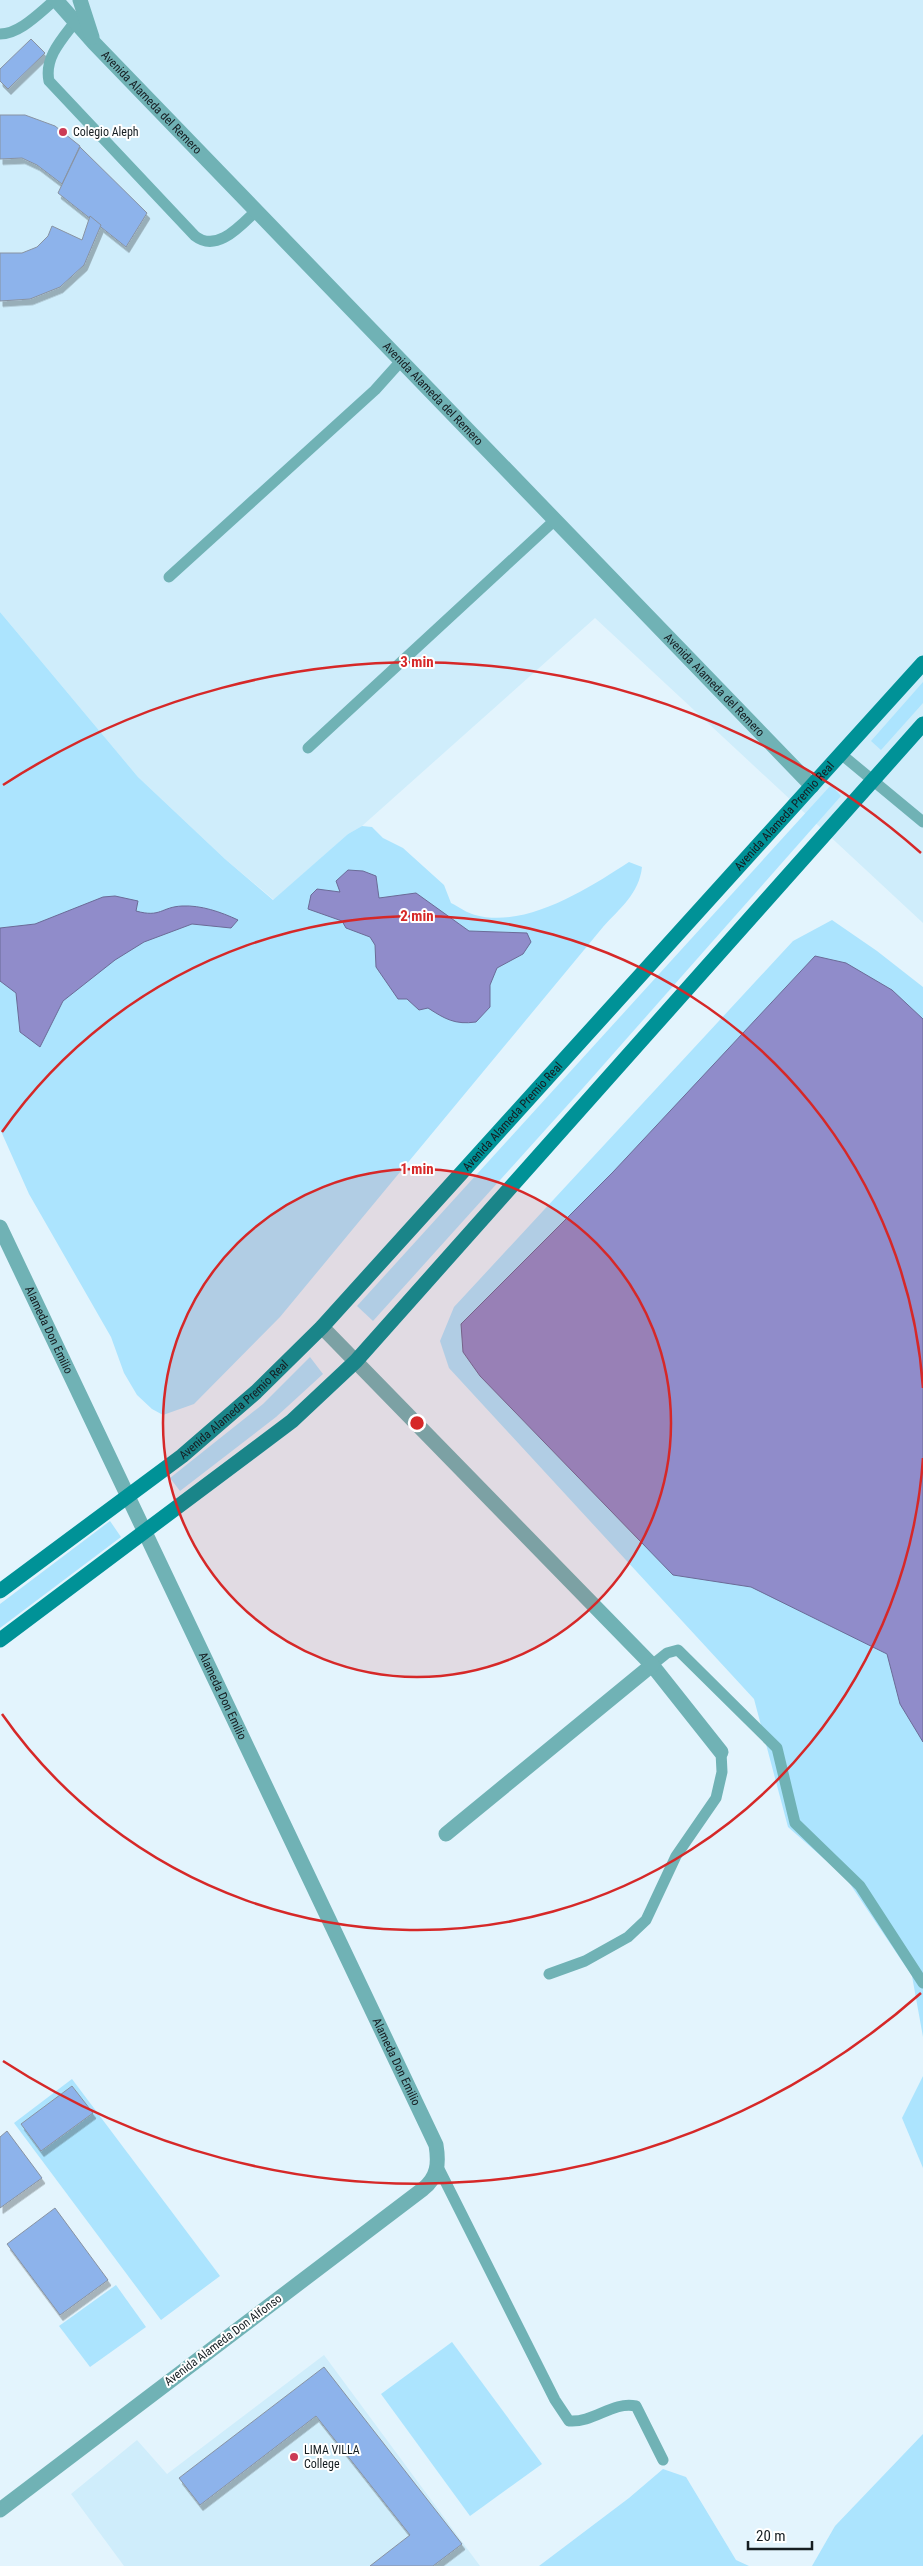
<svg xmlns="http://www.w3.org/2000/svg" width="923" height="2566" font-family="'Roboto Condensed',sans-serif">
<defs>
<filter id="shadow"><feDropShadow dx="3" dy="5.5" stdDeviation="0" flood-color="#0004"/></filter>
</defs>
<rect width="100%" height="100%" fill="#e3f4fd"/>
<g fill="#cfedfb">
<polygon points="0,0 923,0 923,923 595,618 362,826 348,834 274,900 225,859 138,777 0,612"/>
<polygon points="324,2355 480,2566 124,2566 71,2494 137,2440 167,2474"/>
</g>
<g fill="#ace4fe">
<path d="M0,612L138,777L225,859L273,900L348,834L362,826L372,827L383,838L403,848L444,885L451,903C459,907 467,913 475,915C526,929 589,888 629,862L642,867C639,894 620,908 603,927L280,1317L194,1404L163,1415L152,1409L137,1395L124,1373L111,1337L29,1194L0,1129Z"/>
<polygon points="923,682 923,703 881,750 871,741"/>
<polygon points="831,785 841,796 583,1088 373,1321 357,1306"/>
<polygon points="832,920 877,951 923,987 923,2037 912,1976 846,1878 788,1827 754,1699 449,1368 440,1341 454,1307 793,941"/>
<polygon points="310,1357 323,1374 276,1417 180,1491 170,1478 263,1404"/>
<polygon points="110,1521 121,1537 0,1628 0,1604"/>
<polygon points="923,2076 923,2168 902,2118"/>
<polygon points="72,2079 220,2276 161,2320 14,2123"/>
<polygon points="116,2285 146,2327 90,2367 59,2326"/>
<polygon points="452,2342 542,2464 470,2516 381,2394"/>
<polygon points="923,2434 923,2566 812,2566 835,2526"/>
<polygon points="663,2469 686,2477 736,2560 749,2566 539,2566 629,2498"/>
</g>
<g fill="#908cca" stroke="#6b6b97">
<path d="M348,870L363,871L376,876L379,898L416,893L469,931L527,933L531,942L523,954L497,968L490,985V1007L476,1022C455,1025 445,1019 428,1008L419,1010L407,999H398L376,967L375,945L370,937L346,928L342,921L308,909L311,895L317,889L340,892L336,881Z"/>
<path d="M115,896L138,901L136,911C161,918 161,907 182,906C201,905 221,912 238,920L231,928L192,924L144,942L115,960L63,1001L40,1047L20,1032L16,993L0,981V928L35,924L103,897Z"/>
<polygon points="815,956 846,963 892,990 923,1019 923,1742 900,1704 887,1654 751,1587 673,1575 480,1376 463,1352 461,1324 613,1172"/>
</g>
<g fill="#8db3eb" stroke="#8893a2" filter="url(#shadow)">
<polygon points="31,39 45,53 8,89 0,81 0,69"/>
<polygon points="0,115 25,115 55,126 80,146 62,184 37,165 22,158 0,159"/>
<polygon points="80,147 147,213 126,247 58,193"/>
<polygon points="90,216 101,225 84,265 60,287 30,299 0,301 0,253 22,253 37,247 48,236 52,226 82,240"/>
<polygon points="72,2086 93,2113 41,2151 21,2124"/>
<polygon points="7,2131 42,2178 0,2208 0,2137"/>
<polygon points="55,2208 108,2280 60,2315 7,2244"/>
<polygon points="324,2367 462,2544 433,2566 370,2566 410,2535 316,2416 200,2505 179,2478"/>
</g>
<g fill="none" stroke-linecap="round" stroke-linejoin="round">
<g stroke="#70b2b5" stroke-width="11">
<path d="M75,22C62,39 44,58 49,81L195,236C217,253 240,226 256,211"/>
<path d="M0,34C20,34 40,12 55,0"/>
<polyline points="169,577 375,390 401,361"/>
<polyline points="308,748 555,520"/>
<polyline points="841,754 923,822"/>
<polyline points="652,1665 667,1653 678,1650 777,1748 795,1823 860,1886 923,1983"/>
<polyline points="549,1974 585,1961 628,1937 646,1920 676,1856 716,1798 722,1772 721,1752"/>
<path d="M437,2165L555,2400L569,2421C594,2423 612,2401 636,2406L663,2460"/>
</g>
<g stroke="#70b2b5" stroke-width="15">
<path id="s1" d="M56,0L94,43L812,786"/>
<polyline points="80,0 92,37"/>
<path id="s2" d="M0,1227L436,2145C439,2163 438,2177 423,2189L0,2510"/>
<polyline points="322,1327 652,1665 721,1752"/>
<polyline points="446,1834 652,1665"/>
</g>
<g stroke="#009297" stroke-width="15">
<path id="s3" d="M0,1591L182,1456L256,1392L322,1327L923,663"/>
<polyline points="0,1640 292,1421 356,1361 923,724"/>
</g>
</g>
<circle cx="417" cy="1423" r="254" fill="#d62828" fill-opacity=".12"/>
<g fill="none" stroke="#d62828" stroke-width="2.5">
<circle cx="417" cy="1423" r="254"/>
<path d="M923 1458A507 507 0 0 1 2 1714M2 1132A507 507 0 0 1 923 1388"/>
<path d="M921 1993A761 761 0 0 1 3 2061M3 785A761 761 0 0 1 921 853"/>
</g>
<g fill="#cb3b55" stroke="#fff" stroke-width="2">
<circle cx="63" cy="132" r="5"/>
<circle cx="294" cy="2457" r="5"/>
</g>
<g text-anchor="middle" stroke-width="4" stroke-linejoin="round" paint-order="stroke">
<g font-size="12" fill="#151d21" stroke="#fff">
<text dy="4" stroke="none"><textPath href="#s1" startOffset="140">Avenida Alameda del Remero</textPath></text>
<text dy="4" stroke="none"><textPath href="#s1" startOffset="545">Avenida Alameda del Remero</textPath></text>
<text dy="4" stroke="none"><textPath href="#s1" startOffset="950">Avenida Alameda del Remero</textPath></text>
<text dy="4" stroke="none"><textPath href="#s3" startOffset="1106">Avenida Alameda Premio Real</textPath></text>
<text dy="4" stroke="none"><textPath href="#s3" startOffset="701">Avenida Alameda Premio Real</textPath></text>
<text dy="4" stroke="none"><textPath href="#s2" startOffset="114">Alameda Don Emilio</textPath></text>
<text dy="4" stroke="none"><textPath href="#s3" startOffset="296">Avenida Alameda Premio Real</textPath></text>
<text dy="4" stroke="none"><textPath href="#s2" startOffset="519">Alameda Don Emilio</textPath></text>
<text dy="4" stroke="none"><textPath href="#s2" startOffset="924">Alameda Don Emilio</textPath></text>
<text transform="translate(223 2340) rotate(-37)" y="4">Avenida Alameda Don Alfonso</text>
</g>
<g font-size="12" fill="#151d21" stroke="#fff" text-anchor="start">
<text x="73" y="136">Colegio Aleph</text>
<text x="304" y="2454">LIMA VILLA<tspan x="304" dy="14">College</tspan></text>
</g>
</g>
<circle cx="417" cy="1423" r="8" fill="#d62828" stroke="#fff" stroke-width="2.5"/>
<g font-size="15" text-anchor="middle" font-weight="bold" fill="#d62828" stroke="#fff" stroke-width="4" stroke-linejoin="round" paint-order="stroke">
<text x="417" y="667">3 min</text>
<text x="417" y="921">2 min</text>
<text x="417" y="1174">1 min</text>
</g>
<path d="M748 2541v8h64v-8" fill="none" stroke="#151d21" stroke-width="2.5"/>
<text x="756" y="2541" font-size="15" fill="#151d21" stroke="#ffffff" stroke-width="4" paint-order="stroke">20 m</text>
</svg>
